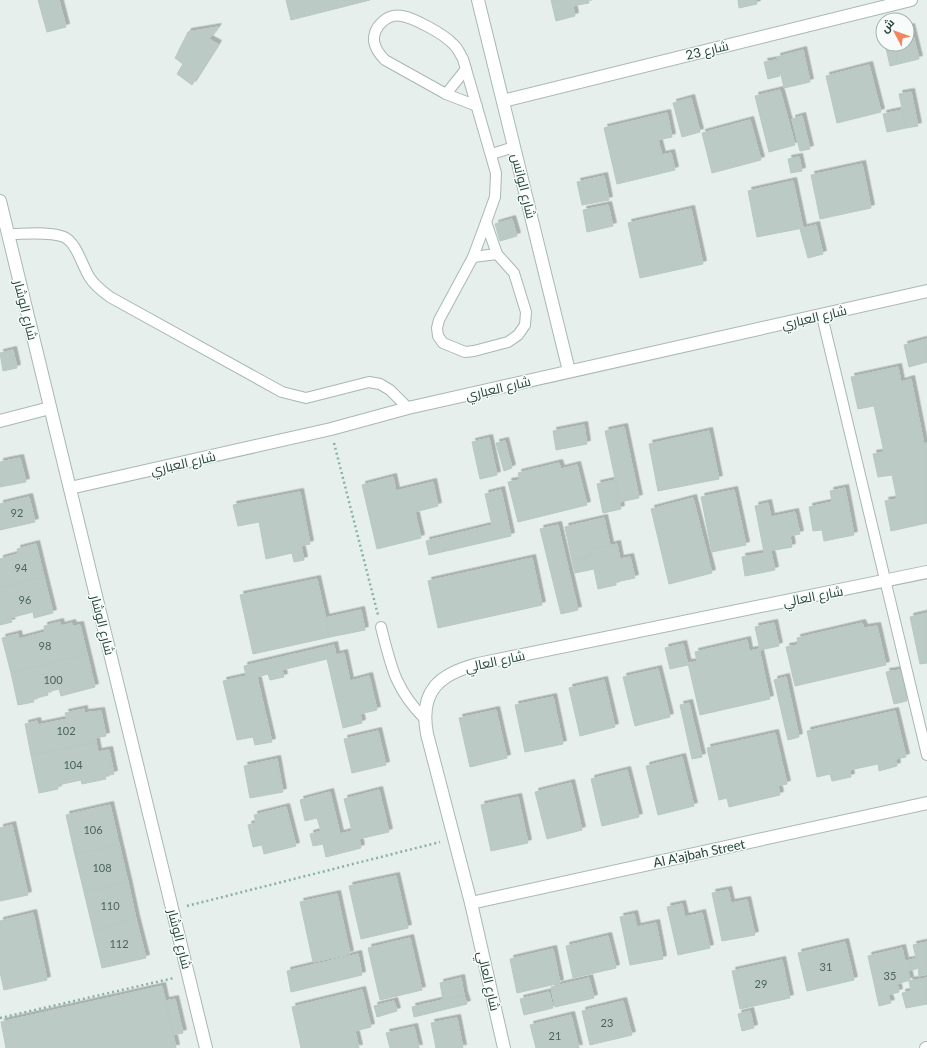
<svg xmlns="http://www.w3.org/2000/svg" width="927" height="1048" font-family="Lato,Cairo,sans-serif">
<defs>
<filter id="shadow"><feDropShadow dx="3.5" dy="-3.5" stdDeviation="0" flood-color="#0004"/></filter>
</defs>
<rect width="100%" height="100%" fill="#e6efeb"/>
<g fill="#bbcac4" stroke="#b8c9c2" filter="url(#shadow)">
<polygon points="38,0 59,0 66,27 47,32"/>
<polygon points="286,0 370,0 291,20"/>
<polygon points="551,0 588,0 589,3 573,6 575,16 556,21"/>
<polygon points="738,0 756,0 757,4 739,8"/>
<polygon points="218,27 209,39 218,44 192,85 177,74 183,64 175,58 188,32"/>
<polygon points="911,27 919,59 890,66 885,44 907,44 907,28"/>
<polygon points="803,50 810,82 784,88 777,57"/>
<polygon points="776,60 780,76 768,79 764,62"/>
<polygon points="869,65 881,112 837,123 826,76"/>
<polygon points="780,90 795,145 769,152 755,96"/>
<polygon points="911,92 918,126 906,128 899,94"/>
<polygon points="691,98 700,132 682,137 673,103"/>
<polygon points="902,110 906,128 887,132 883,114"/>
<polygon points="667,113 672,137 658,140 662,155 671,153 675,170 617,184 604,128"/>
<polygon points="802,116 810,149 800,151 792,119"/>
<polygon points="750,120 761,160 712,173 702,133"/>
<polygon points="799,157 802,171 791,173 788,159"/>
<polygon points="862,164 871,208 820,219 811,175"/>
<polygon points="604,176 609,200 582,205 577,182"/>
<polygon points="793,181 803,228 757,237 748,191"/>
<polygon points="608,205 613,226 587,232 583,210"/>
<polygon points="691,209 703,264 640,278 628,223"/>
<polygon points="512,219 517,236 500,241 495,224"/>
<polygon points="816,225 823,254 808,258 800,229"/>
<polygon points="927,339 927,362 909,367 904,345"/>
<polygon points="13,350 17,368 3,371 0,353"/>
<polygon points="898,367 901,382 911,379 924,444 927,443 927,523 891,531 885,501 897,499 892,475 878,477 873,454 884,452 874,406 858,409 851,377"/>
<polygon points="584,425 587,444 556,450 553,431"/>
<polygon points="624,427 639,498 620,502 605,431"/>
<polygon points="709,431 719,479 658,491 649,444"/>
<polygon points="489,438 497,475 480,479 472,442"/>
<polygon points="505,441 512,468 504,471 496,443"/>
<polygon points="20,458 26,482 0,487 0,462"/>
<polygon points="559,463 561,469 577,465 587,505 518,522 508,482 520,480 518,473"/>
<polygon points="393,477 396,491 433,482 438,506 415,512 421,538 377,549 362,485"/>
<polygon points="615,480 621,509 603,513 597,484"/>
<polygon points="845,488 854,535 824,541 822,530 813,531 809,507 832,502 830,491"/>
<polygon points="501,490 511,536 429,555 426,541 492,525 485,494"/>
<polygon points="734,490 746,545 712,552 701,497"/>
<polygon points="300,492 310,544 301,546 304,560 294,562 292,553 266,559 259,522 238,526 233,505"/>
<polygon points="29,497 35,522 0,530 0,504"/>
<polygon points="693,498 712,573 669,584 651,509"/>
<polygon points="768,503 771,517 795,512 800,534 790,536 792,547 764,552 755,506"/>
<polygon points="604,518 610,545 591,550 592,556 572,560 565,527"/>
<polygon points="558,525 578,610 561,614 540,529"/>
<polygon points="36,544 44,577 0,588 0,559 18,554 17,549"/>
<polygon points="617,544 620,559 630,557 635,578 616,582 616,585 598,589 594,569 575,573 572,560 592,556 591,550"/>
<polygon points="771,552 775,570 745,576 742,557"/>
<polygon points="532,558 542,605 438,628 428,581"/>
<polygon points="44,577 53,613 34,618 33,612 10,618 12,622 0,625 0,588"/>
<polygon points="317,579 330,637 253,654 240,595"/>
<polygon points="361,610 365,630 330,637 325,618"/>
<polygon points="927,613 927,663 920,664 910,617"/>
<polygon points="60,622 61,626 72,623 73,626 80,625 87,654 11,673 2,638 18,634 19,639 45,632 44,626"/>
<polygon points="774,623 779,646 760,650 755,627"/>
<polygon points="862,623 864,628 877,626 886,665 795,686 786,647 798,645 797,638"/>
<polygon points="747,640 749,651 759,649 770,699 700,715 688,663 697,662 695,652"/>
<polygon points="683,644 688,665 670,669 665,648"/>
<polygon points="334,645 336,655 344,653 350,681 369,676 377,710 360,714 362,723 343,728 327,659 282,670 284,677 270,680 268,674 257,677 272,742 255,745 253,737 237,740 223,681 246,676 244,666"/>
<polygon points="87,654 95,687 61,696 59,689 47,692 48,695 33,699 34,702 18,705 11,673"/>
<polygon points="658,669 670,717 635,726 623,677"/>
<polygon points="900,670 907,701 894,704 886,672"/>
<polygon points="786,677 799,737 788,740 774,680"/>
<polygon points="604,680 615,727 580,736 569,688"/>
<polygon points="553,697 563,744 525,752 515,705"/>
<polygon points="689,703 702,757 692,759 680,705"/>
<polygon points="84,709 84,713 101,711 106,736 95,738 96,742 31,755 25,724 37,721 38,725 67,719 65,713"/>
<polygon points="496,710 507,758 470,767 459,718"/>
<polygon points="895,711 906,757 896,759 897,766 879,771 878,764 850,770 851,777 832,781 830,774 817,777 807,731"/>
<polygon points="378,731 386,765 352,773 344,739"/>
<polygon points="775,733 787,784 778,786 780,795 729,807 727,798 719,800 707,748"/>
<polygon points="96,742 98,752 109,750 114,774 105,776 106,779 82,784 81,780 58,785 58,789 39,793 31,755"/>
<polygon points="682,757 694,806 658,815 646,766"/>
<polygon points="277,759 283,792 250,798 244,766"/>
<polygon points="627,770 639,817 602,826 591,779"/>
<polygon points="571,783 582,830 547,839 535,792"/>
<polygon points="379,790 389,832 359,839 361,848 326,857 323,844 313,846 310,834 321,831 317,818 305,821 300,800 330,792 340,834 352,831 344,799"/>
<polygon points="518,797 528,843 491,851 481,805"/>
<polygon points="110,805 119,844 75,855 66,815"/>
<polygon points="286,807 296,846 264,854 262,845 253,847 248,825 256,823 254,815"/>
<polygon points="12,825 28,895 0,901 0,828"/>
<polygon points="119,844 128,882 84,892 75,855"/>
<polygon points="396,876 408,928 361,939 349,886"/>
<polygon points="128,882 136,919 93,930 84,892"/>
<polygon points="728,890 731,903 747,900 755,935 722,941 712,893"/>
<polygon points="337,894 350,954 313,962 300,902"/>
<polygon points="682,904 685,917 702,913 710,948 678,955 667,907"/>
<polygon points="33,913 47,980 4,990 0,972 0,921"/>
<polygon points="634,914 637,927 656,923 663,959 630,965 620,917"/>
<polygon points="136,919 146,958 102,968 93,930"/>
<polygon points="608,936 616,968 573,978 566,946"/>
<polygon points="410,938 422,990 380,1000 368,948"/>
<polygon points="845,942 854,980 807,991 798,953"/>
<polygon points="927,942 927,974 919,976 918,968 913,970 911,960 916,958 913,945"/>
<polygon points="902,948 905,961 911,960 913,970 908,971 910,980 897,984 899,992 888,995 891,1003 879,1006 868,956"/>
<polygon points="553,949 560,983 517,993 510,959"/>
<polygon points="358,954 362,975 291,992 287,971"/>
<polygon points="782,960 790,998 740,1009 732,971"/>
<polygon points="461,978 464,995 443,1000 440,983"/>
<polygon points="589,978 594,998 555,1007 551,987"/>
<polygon points="927,978 927,1004 906,1008 902,993 911,991 909,981"/>
<polygon points="162,986 176,1048 6,1048 1,1022"/>
<polygon points="362,990 371,1027 355,1031 359,1048 301,1048 292,1007"/>
<polygon points="549,992 553,1008 524,1015 520,999"/>
<polygon points="464,995 467,1004 414,1017 412,1007"/>
<polygon points="175,999 183,1033 173,1035 166,1001"/>
<polygon points="394,1001 397,1011 377,1017 374,1006"/>
<polygon points="623,1001 632,1035 590,1045 582,1011"/>
<polygon points="750,1011 754,1028 742,1031 738,1014"/>
<polygon points="571,1015 579,1048 536,1048 530,1025"/>
<polygon points="457,1018 463,1048 436,1048 431,1023"/>
<polygon points="414,1027 419,1048 390,1048 386,1033"/>
</g>
<g fill="none" stroke-linecap="round" stroke-linejoin="round">
<defs>
<g id="service">
<polyline points="446,94 466,69"/>
<path d="M477,106L446,94L385,60C380,55 375,49 374,41C373,27 387,13 402,16C414,18 444,34 453,44C458,48 460,54 463,59L496,173L495,197L486,222"/>
<polyline points="492,154 514,147"/>
<polygon points="486,222 497,254 514,273 526,312 525,325 518,335 508,342 474,351 465,352 443,343 438,336 437,328 439,320 473,257"/>
<path d="M8,234C24,234 50,231 64,237C77,243 82,266 90,278C95,286 102,291 110,297L282,392L306,398L369,382L380,384L390,390L408,408"/>
<polyline points="473,257 497,254"/>
<polyline points="822,316 927,755"/>
<path d="M381,627C391,666 395,689 424,718"/>
</g>
<g id="minor">
<polyline points="478,0 569,371"/>
<polyline points="503,101 911,0"/>
<polyline points="0,201 206,1048"/>
<polyline points="0,421 50,408"/>
<polyline points="70,488 331,429 408,408 927,291"/>
<polyline points="471,903 927,803"/>
<path d="M504,1048L471,903L427,734C419,691 439,674 478,664L927,572"/>
<polyline points="926,1048 927,1048"/>
</g>
</defs>
<use href="#service" stroke="#a8b8b2" stroke-width="12"/>
<use href="#minor" stroke="#a8b8b2" stroke-width="14"/>
<g stroke="#86b3a5" stroke-width="2.5" stroke-dasharray="2 3" stroke-linecap="butt">
<polyline points="334,443 378,615"/>
<polyline points="187,906 440,842"/>
<polyline points="0,1018 174,978"/>
</g>
<use href="#service" stroke="#fff" stroke-width="10"/>
<use href="#minor" stroke="#fff" stroke-width="12"/>
</g>
<g text-anchor="middle" stroke-width="3" stroke-linejoin="round" paint-order="stroke">
<g font-size="11" fill="#4a645c">
<text x="17" y="517">92</text>
<text x="21" y="572">94</text>
<text x="25" y="604">96</text>
<text x="45" y="650">98</text>
<text x="53" y="684">100</text>
<text x="66" y="735">102</text>
<text x="73" y="769">104</text>
<text x="93" y="834">106</text>
<text x="102" y="872">108</text>
<text x="110" y="910">110</text>
<text x="119" y="948">112</text>
<text x="826" y="971">31</text>
<text x="890" y="980">35</text>
<text x="761" y="988">29</text>
<text x="607" y="1027">23</text>
<text x="555" y="1040">21</text>
</g>
<g font-size="13" fill="#24423a" stroke="#f7fbf9">
<text transform="translate(707 50) rotate(-14)" y="5">شارع 23</text>
<text transform="translate(524 186) rotate(76)" y="5">شارع الوانس</text>
<text transform="translate(26 310) rotate(76)" y="5">شارع الوشار</text>
<text transform="translate(814 317) rotate(-13)" y="5">شارع العباري</text>
<text transform="translate(498 388) rotate(-13)" y="5">شارع العباري</text>
<text transform="translate(183 463) rotate(-13)" y="5">شارع العباري</text>
<text transform="translate(813 596) rotate(-11)" y="5">شارع العالي</text>
<text transform="translate(103 625) rotate(76)" y="5">شارع الوشار</text>
<text transform="translate(495 661) rotate(-12)" y="5">شارع العالي</text>
<text transform="translate(699 853) rotate(-12)" y="5">Al A’ajbah Street</text>
<text transform="translate(180 939) rotate(76)" y="5">شارع الوشار</text>
<text transform="translate(489 981) rotate(77)" y="5">شارع العالي</text>
</g>
</g>
<g transform="translate(895 32) rotate(311)"><circle r="19" fill="#f7fbf9" stroke="#a3b1ad"/>
<path d="M0-3L7 15L0 10L-7 15Z" fill="#f4845f"/>
<text y="-6" font-size="11" font-weight="bold" text-anchor="middle" fill="#24423a">ش</text>
</g>
</svg>
